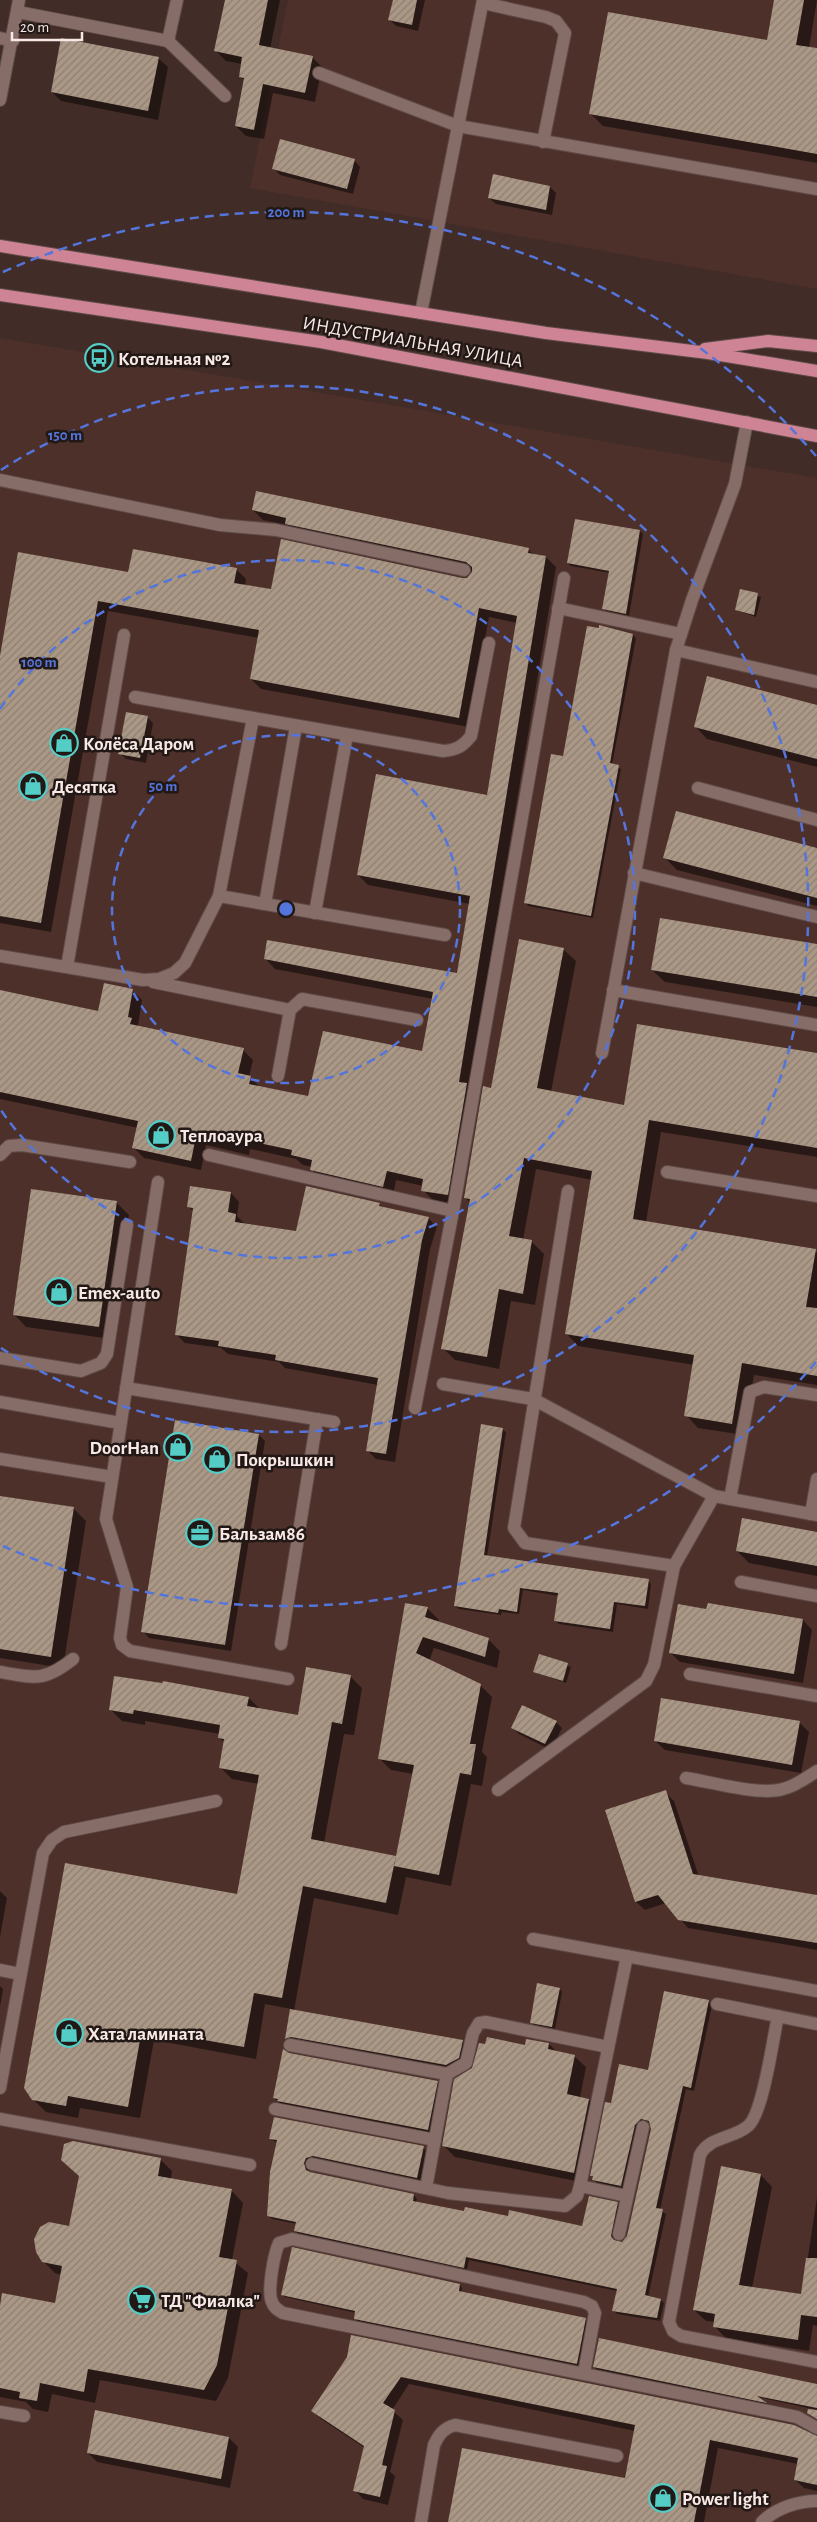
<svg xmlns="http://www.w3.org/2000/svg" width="817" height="2522" font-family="'Alegreya Sans',sans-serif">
<defs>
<pattern id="building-hatch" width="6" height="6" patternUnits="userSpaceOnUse" patternTransform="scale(1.25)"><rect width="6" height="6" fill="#aa9785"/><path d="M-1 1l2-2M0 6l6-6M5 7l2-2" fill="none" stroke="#8d7f72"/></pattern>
</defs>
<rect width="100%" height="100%" fill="#422c27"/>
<g fill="#4e302a">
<polygon points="288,0 817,0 817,289 250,188"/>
<polygon points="0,338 817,478 817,2522 0,2522"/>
</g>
<g fill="#0007">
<polygon points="226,0 280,0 270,49 312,57 322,67 315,102 273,93 264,139 246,136 236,126 245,81 240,76 242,64 226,61 216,51"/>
<polygon points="394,0 425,0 418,31 396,26 390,20"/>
<polygon points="775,0 817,0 809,48 817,50 817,163 603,126 591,114 768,41"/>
<polygon points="158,58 168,67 158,120 61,101 52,92"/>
<polygon points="354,160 360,167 353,194 280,175 274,169"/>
<polygon points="550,187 556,193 552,215 496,204 489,198"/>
<polygon points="253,510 528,549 534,555 546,557 556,567 469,1087 457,1204 433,1200 423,1190 423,1186 396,1180 393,1196 322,1180 312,1169 312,1167 303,1165 296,1159 250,1149 249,1155 206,1145 201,1170 144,1158 134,1148 138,1128 0,1099 0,991 99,1012 132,990 142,1000 138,1025 139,1027 243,1050 253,1060 249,1077 260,1087 309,1098 423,1052 433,999 275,969 265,958 459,975 470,904 368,885 358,875 488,797 517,623 489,617 469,727 261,689 251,679 259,638 108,611 51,932 0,923 0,663 129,573 236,569 246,579 245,586 272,591 468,579 473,571 296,533 288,525 263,520"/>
<polygon points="576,520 640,531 643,534 629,616 607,611 604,609 610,573 571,566 568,563"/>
<polygon points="741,591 761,597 756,617 736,610"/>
<polygon points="633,635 636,638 612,765 621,769 593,918 528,906 526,903 564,758"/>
<polygon points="817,706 817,767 707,739 695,726"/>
<polygon points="147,717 153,723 146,763 126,759 120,753"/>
<polygon points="817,849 817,906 677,870 665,858"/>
<polygon points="817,945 817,1007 665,982 652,970"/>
<polygon points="563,949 576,961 551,1092 625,1106 817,1055 817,1157 661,1132 646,1222 817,1252 817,1385 754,1375 744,1435 698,1428 686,1415 694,1365 578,1346 566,1333 592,1180 536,1169 523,1240 532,1242 544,1254 535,1305 511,1301 499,1369 455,1360 443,1348 470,1203 465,1197 492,1089"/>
<polygon points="231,1193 239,1202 237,1216 244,1223 297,1232 379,1204 384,1209 429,1219 437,1227 430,1249 395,1462 376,1459 367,1450 378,1385 285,1368 279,1362 228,1354 221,1348 185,1343 176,1334 194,1212 189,1207"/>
<polygon points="116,1202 129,1215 111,1339 26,1327 14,1314"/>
<polygon points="502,1429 506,1432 487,1557 648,1580 651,1584 648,1609 617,1604 613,1632 559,1624 555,1621 559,1596 523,1590 519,1614 502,1612 501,1615 459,1609 455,1606"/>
<polygon points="259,1435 265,1441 231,1651 149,1638 143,1631"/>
<polygon points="0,1497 74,1509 86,1521 63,1668 0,1658"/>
<polygon points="817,1533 817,1576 749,1563 737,1551"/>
<polygon points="709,1604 803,1620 812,1630 803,1683 680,1662 670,1652 707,1610"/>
<polygon points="427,1608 439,1620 438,1623 488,1639 500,1651 497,1668 434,1648 429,1661 480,1685 492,1697 482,1752 487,1757 482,1786 471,1784 451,1886 406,1877 398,1915 314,1898 294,2011 462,2041 465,2044 461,2060 449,2068 295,2039 288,2041 286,2039 291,2009 265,2004 256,2059 154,2040 140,2118 80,2108 78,2118 46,2112 33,2099 238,1896 259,1784 232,1779 220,1767 225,1743 219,1738 220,1734 145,1721 145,1725 122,1721 110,1709 163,1685 164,1682 249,1698 261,1710 299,1717 350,1676 362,1688 354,1735 344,1734 324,1843 397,1858 413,1774 391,1770 379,1758"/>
<polygon points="540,1655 571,1667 566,1683 535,1672"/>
<polygon points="556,1722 562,1728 551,1750 519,1734 513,1728"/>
<polygon points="799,1722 809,1732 801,1773 665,1750 655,1741"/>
<polygon points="665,1792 674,1801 699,1877 817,1897 817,1950 688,1928 666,1903 645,1910 636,1902"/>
<polygon points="0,1891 7,1898 0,1937"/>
<polygon points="0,1986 3,1989 0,2007"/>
<polygon points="560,1989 562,1992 555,2029 534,2025 531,2022"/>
<polygon points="708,2001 712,2005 694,2091 686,2089 660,2210 666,2214 648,2297 661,2300 664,2303 660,2321 617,2314 613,2310 617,2291 469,2260 467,2270 299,2234 296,2231 297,2224 272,2219 268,2215 278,2143 270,2139 423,2147 426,2151 421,2181 307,2167 309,2172 414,2195 417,2199 416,2203 465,2213 583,2227 617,2204 621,2207 614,2240 621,2243 628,2236 652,2128 650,2122 644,2122 625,2189 597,2183 592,2175 612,2105 648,2072"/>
<polygon points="549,2044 557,2052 574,2056 586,2067 580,2098 589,2100 600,2112 586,2183 455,2157 443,2145"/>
<polygon points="288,2054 437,2082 440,2084 431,2133 281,2104 274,2098"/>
<polygon points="160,2159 172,2171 171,2179 232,2191 243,2203 232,2260 248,2273 228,2378 216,2401 100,2380 95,2403 52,2394 48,2412 33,2409 26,2402 0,2397 0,2312 56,2304 62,2275 55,2273 43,2261 70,2227"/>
<polygon points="722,2167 761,2175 772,2187 752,2288 802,2296 817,2197 817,2326 813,2325 809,2351 726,2338 714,2326 715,2322 706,2321 694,2310"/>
<polygon points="460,2285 462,2288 461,2292 585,2319 588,2322 580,2366 358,2321 355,2319 356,2313 285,2297 282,2294"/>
<polygon points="348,2357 817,2442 817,2491 804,2488 795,2480 798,2464 718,2448 704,2522 449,2522 626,2480 635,2431 409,2384 392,2410 403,2420 390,2472 395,2476 388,2505 363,2499 355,2490 365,2448 321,2419 313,2411"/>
<polygon points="595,2367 817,2386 817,2410 757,2397 767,2404 597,2370"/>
<polygon points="229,2438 238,2447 230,2488 97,2462 88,2453"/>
</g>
<g fill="url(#building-hatch)">
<polygon points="225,0 268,0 259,45 313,56 305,93 263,84 254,130 235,126 244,78 239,77 242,57 214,51"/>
<polygon points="393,0 417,0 412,25 388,20"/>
<polygon points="774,0 804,0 796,45 817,48 817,154 589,114 608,12 767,40"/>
<polygon points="61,38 159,57 148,111 51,92"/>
<polygon points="280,139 355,159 347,189 272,169"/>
<polygon points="493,174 550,186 546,210 488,198"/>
<polygon points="256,491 529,548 528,553 546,556 459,1082 467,1083 448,1195 421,1191 423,1179 387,1171 383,1187 310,1170 312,1160 291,1155 292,1150 240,1139 239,1145 196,1136 191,1161 132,1148 138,1121 0,1092 0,990 98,1011 104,983 133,989 128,1017 132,1018 130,1024 244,1048 238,1073 251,1076 249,1084 308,1096 323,1031 422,1051 433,992 264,959 267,940 457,973 470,896 357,875 376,774 487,795 517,616 479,608 459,718 250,679 259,630 98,601 41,923 0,916 0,656 18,552 128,572 133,549 237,568 234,583 271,589 281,539 462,578 467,578 472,572 472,567 466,562 285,524 286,518 252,510"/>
<polygon points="575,519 640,530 626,614 602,609 609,571 567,563"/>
<polygon points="740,589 758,593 754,615 735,610"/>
<polygon points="599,625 633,634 610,763 619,765 591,916 524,903 551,754 563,756 587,626 599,628"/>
<polygon points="707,676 817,705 817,759 694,727"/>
<polygon points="126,712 148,716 140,758 118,754"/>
<polygon points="676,811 817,848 817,898 663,858"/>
<polygon points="660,918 817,944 817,997 651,970"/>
<polygon points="519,939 564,948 537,1088 624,1105 637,1024 817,1053 817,1148 649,1120 633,1219 816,1249 806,1307 817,1308 817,1376 742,1363 732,1424 684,1416 694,1355 565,1334 592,1171 524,1158 509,1236 532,1240 523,1294 499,1289 487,1357 441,1349 470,1199 464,1198 483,1086 491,1088"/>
<polygon points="190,1186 231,1192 228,1212 236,1214 235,1222 296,1231 306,1186 380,1203 379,1206 429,1217 422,1240 386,1454 366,1451 378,1378 275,1360 276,1355 218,1346 219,1341 175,1335 193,1208 187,1207"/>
<polygon points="31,1189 117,1201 99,1327 13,1315"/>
<polygon points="175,1420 259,1434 225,1645 141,1632"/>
<polygon points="481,1424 503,1428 484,1555 649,1579 645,1606 614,1602 610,1629 554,1621 558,1593 520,1588 517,1612 499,1609 498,1613 454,1606"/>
<polygon points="0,1496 74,1507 51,1657 0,1649"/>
<polygon points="742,1518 817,1532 817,1566 736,1551"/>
<polygon points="405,1603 428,1607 425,1617 489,1638 485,1657 423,1637 416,1653 481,1684 470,1744 476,1744 471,1775 460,1773 439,1875 394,1866 414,1765 378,1759"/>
<polygon points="708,1603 803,1619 794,1674 669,1653 678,1604 706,1609"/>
<polygon points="539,1654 568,1663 563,1681 533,1672"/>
<polygon points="306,1667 351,1675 342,1724 332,1722 311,1839 396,1856 386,1903 303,1886 282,1998 254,1993 244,2047 142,2029 128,2107 68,2096 66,2106 32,2100 24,2088 65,1863 237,1894 259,1775 219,1768 224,1739 218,1738 220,1725 134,1710 133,1714 109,1710 114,1676 162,1683 163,1681 249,1697 247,1706 298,1715"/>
<polygon points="661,1698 800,1721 792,1765 654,1741"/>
<polygon points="522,1705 557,1721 545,1744 511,1728"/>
<polygon points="666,1790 693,1874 817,1895 817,1943 678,1920 658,1895 635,1902 605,1810"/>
<polygon points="537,1983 560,1988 552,2027 530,2023"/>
<polygon points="664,1991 709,2000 691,2088 683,2086 656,2208 663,2209 645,2295 661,2299 657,2318 612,2311 617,2289 466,2257 464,2268 294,2231 296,2222 267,2216 270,2172 277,2140 269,2139 274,2117 424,2146 417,2178 313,2156 306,2158 304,2163 306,2170 310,2172 414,2194 413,2201 464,2211 465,2207 508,2216 509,2210 582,2226 589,2196 618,2202 611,2236 614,2240 622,2242 627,2236 651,2129 649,2121 641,2119 635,2125 621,2186 592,2180 593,2176 590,2176 605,2102 611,2103 619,2064 648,2070"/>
<polygon points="290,2009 463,2040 459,2058 446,2065 291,2037 285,2039"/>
<polygon points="487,2037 525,2045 526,2039 549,2043 548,2049 575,2055 567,2094 589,2099 574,2173 442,2146 454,2079 472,2068 479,2043 485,2044"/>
<polygon points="283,2049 289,2053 438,2081 428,2130 277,2101 278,2099 273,2098"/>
<polygon points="73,2141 161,2158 158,2176 232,2189 219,2257 237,2260 217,2365 204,2390 88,2369 84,2392 40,2383 37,2401 19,2398 20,2392 0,2388 0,2306 2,2293 55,2303 62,2266 42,2262 36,2252 34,2239 40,2227 49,2222 69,2226 79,2176 61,2160 64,2144"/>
<polygon points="721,2166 761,2174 739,2285 801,2294 806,2258 817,2258 817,2317 801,2315 798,2340 713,2327 715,2314 693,2310"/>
<polygon points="292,2247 460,2284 459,2291 586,2318 577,2364 354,2319 355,2311 281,2295"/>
<polygon points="351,2335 794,2425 817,2436 817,2485 794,2480 798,2458 710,2440 694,2522 448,2522 462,2448 625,2478 635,2425 401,2377 383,2403 395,2410 382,2465 387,2466 380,2497 353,2491 364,2446 311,2411 347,2357"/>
<polygon points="599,2338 817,2384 817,2408 757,2396 767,2403 593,2367"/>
<polygon points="808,2409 817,2410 817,2419 807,2413"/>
<polygon points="95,2410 229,2437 221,2479 87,2453"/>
</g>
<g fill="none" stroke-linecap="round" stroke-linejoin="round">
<defs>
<g id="minor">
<polyline points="483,3 546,17 556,21 565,33 543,142"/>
<polyline points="18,12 168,41 177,0"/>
<polyline points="0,38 13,41"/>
<polyline points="168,41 225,96"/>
<polyline points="319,73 458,126 817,189"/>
<polyline points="0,100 19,0"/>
<polyline points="421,313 483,0"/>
<polyline points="0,480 220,525 276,530 464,570"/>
<polyline points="558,608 681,634"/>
<polyline points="676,650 817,682"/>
<path d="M253,718L443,751C457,750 463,746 471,736L489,643"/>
<polyline points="698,788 817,820"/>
<polyline points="634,873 817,917"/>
<polyline points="219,896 445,935"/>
<polyline points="265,904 296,726"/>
<polyline points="315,913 347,735"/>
<polyline points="0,956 143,980 159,979 174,973 185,963 219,896 253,718 135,697"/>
<polyline points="67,967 124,635"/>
<polyline points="153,982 290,1010"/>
<polyline points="613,990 817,1025"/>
<polyline points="602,1053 676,650 692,600 735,484 747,422"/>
<polyline points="278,1076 290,1010 302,999 417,1020"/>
<polyline points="0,1155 9,1146 22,1145 130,1162"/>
<polyline points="209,1155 453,1211"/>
<polyline points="667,1172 817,1196"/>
<polyline points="158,1182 106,1519 127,1587 120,1638 122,1645 130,1651 288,1679"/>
<polyline points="568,1191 514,1528 525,1543 674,1566"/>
<polyline points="0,1358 81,1371 101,1363 107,1354 127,1225"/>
<polyline points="443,1384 533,1399 714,1496 817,1515"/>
<polyline points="126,1388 334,1422"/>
<polyline points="0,1402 120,1423"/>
<polyline points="415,1408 453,1211 564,578"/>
<polyline points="0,1459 112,1477"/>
<polyline points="730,1499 750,1392 764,1387 817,1395"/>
<polyline points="811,1514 817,1479"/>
<polyline points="741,1582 817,1596"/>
<polyline points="281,1644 317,1419"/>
<path d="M0,1672C35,1678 44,1682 73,1659"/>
<polyline points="690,1674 817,1696"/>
<path d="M686,1778C711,1782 760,1796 783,1789C796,1786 806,1778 817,1771"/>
<polyline points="498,1790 646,1681 654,1665 674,1566 714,1496"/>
<polyline points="533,1939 817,1991"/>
<polyline points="0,1970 20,1974"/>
<polyline points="717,2004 817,2024"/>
<path d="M778,2016C773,2038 763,2114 748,2126C733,2139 710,2136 700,2155L669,2322L673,2331L681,2336L817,2362"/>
<polyline points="290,2045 447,2074 466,2063 473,2033 479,2023 486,2022 608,2047"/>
<polyline points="0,2088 43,1853 52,1840 64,1832 216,1801"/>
<polyline points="275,2109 435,2140"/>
<polyline points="0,2119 250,2165"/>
<polyline points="312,2164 448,2193 565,2206 577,2196 580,2186 627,1956"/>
<polyline points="580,2186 627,2196"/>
<polyline points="426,2188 447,2074"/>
<polyline points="619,2234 643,2127"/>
<path d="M584,2373L595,2313L592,2306L584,2302L292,2239L279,2243C274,2254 267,2291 272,2302C274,2308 278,2310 283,2313L797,2417L817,2428"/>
<polyline points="0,2412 24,2416"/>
<path d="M421,2522L434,2445C439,2434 444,2428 455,2425L617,2456"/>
<path d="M762,2522C776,2508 798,2501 817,2501"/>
</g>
<g id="major">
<polyline points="0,246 546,333 708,353 817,371"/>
<polyline points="0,295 321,342 817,436"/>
<polyline points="705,349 768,341 817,346"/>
</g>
</defs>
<use href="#minor" stroke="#5e4b48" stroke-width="14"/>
<use href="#major" stroke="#5e4b48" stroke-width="14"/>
<use href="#minor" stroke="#876d67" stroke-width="12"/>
<use href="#major" stroke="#ce8494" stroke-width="12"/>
</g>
<g fill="none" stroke="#5475dc" stroke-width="2.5" stroke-dasharray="9 6">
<circle cx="286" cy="909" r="174"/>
<path d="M0 709A349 349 0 1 1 0 1109"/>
<path d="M1 470A523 523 0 1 1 1 1348"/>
<path d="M816 1362A697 697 0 0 1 3 1546M3 272A697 697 0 0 1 816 456"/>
</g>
<defs>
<symbol id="bus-ring" viewBox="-11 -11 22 22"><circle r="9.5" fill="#221815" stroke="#54cdc7" stroke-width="1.5"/><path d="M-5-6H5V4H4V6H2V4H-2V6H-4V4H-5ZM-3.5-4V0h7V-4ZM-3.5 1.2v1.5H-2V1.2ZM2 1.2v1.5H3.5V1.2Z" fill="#54cdc7"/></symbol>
<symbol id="shop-ring" viewBox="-11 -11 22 22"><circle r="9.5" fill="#221815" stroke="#54cdc7" stroke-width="1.5"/><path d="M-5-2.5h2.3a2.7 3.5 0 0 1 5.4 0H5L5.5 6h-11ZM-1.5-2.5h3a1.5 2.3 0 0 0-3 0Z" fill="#54cdc7"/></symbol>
<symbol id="office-ring" viewBox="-11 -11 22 22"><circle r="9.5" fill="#221815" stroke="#54cdc7" stroke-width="1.5"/><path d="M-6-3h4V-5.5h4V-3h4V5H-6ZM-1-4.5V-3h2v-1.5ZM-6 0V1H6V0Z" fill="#54cdc7"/></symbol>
<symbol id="supermarket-ring" viewBox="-11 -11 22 22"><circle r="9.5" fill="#221815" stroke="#54cdc7" stroke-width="1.5"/><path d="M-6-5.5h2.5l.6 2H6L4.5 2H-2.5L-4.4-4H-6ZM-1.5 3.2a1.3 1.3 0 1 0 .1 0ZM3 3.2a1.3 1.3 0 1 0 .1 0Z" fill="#54cdc7"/></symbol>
</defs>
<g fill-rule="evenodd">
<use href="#bus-ring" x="83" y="342" width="32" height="32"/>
<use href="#shop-ring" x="48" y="727" width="32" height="32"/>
<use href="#shop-ring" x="17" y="770" width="32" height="32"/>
<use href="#shop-ring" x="145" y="1119" width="32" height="32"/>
<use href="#shop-ring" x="43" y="1276" width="32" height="32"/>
<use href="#shop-ring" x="162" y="1431" width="32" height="32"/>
<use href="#shop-ring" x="201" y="1443" width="32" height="32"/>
<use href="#office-ring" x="184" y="1517" width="32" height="32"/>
<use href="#shop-ring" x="53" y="2017" width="32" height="32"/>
<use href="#supermarket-ring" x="126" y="2284" width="32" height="32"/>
<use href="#shop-ring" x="647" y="2482" width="32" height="32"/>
</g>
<g text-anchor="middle" stroke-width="5" stroke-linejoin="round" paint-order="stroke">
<g font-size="19" fill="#f8e9e6" stroke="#221815">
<text transform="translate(413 341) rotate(10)" y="7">ИНДУСТРИАЛЬНАЯ УЛИЦА</text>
</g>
<g font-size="19" font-weight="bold" fill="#f8e9e6" stroke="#221815" text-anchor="start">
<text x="118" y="365">Котельная №2</text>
<text x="83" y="750">Колёса Даром</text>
<text x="52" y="793">Десятка</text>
<text x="180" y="1142">Теплоаура</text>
<text x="78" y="1299">Emex-auto</text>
<text x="159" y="1454" text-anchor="end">DoorHan</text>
<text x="236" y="1466">Покрышкин</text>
<text x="219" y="1540">Бальзам86</text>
<text x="88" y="2040">Хата ламината</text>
<text x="161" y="2307">ТД "Фиалка"</text>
<text x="682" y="2505">Power light</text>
</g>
</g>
<circle cx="286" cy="909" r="8" fill="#5475dc" stroke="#221815" stroke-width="2.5"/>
<g font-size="15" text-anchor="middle" font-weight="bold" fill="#5475dc" stroke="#221815" stroke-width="5" stroke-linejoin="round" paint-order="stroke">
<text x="286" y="217">200 m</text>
<text x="65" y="440">150 m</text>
<text x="39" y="667">100 m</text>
<text x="163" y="791">50 m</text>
</g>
<path d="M12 32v8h70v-8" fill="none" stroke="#f8e9e6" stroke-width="2.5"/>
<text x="20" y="32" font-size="15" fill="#f8e9e6" stroke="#221815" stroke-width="4" paint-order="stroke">20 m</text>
</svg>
